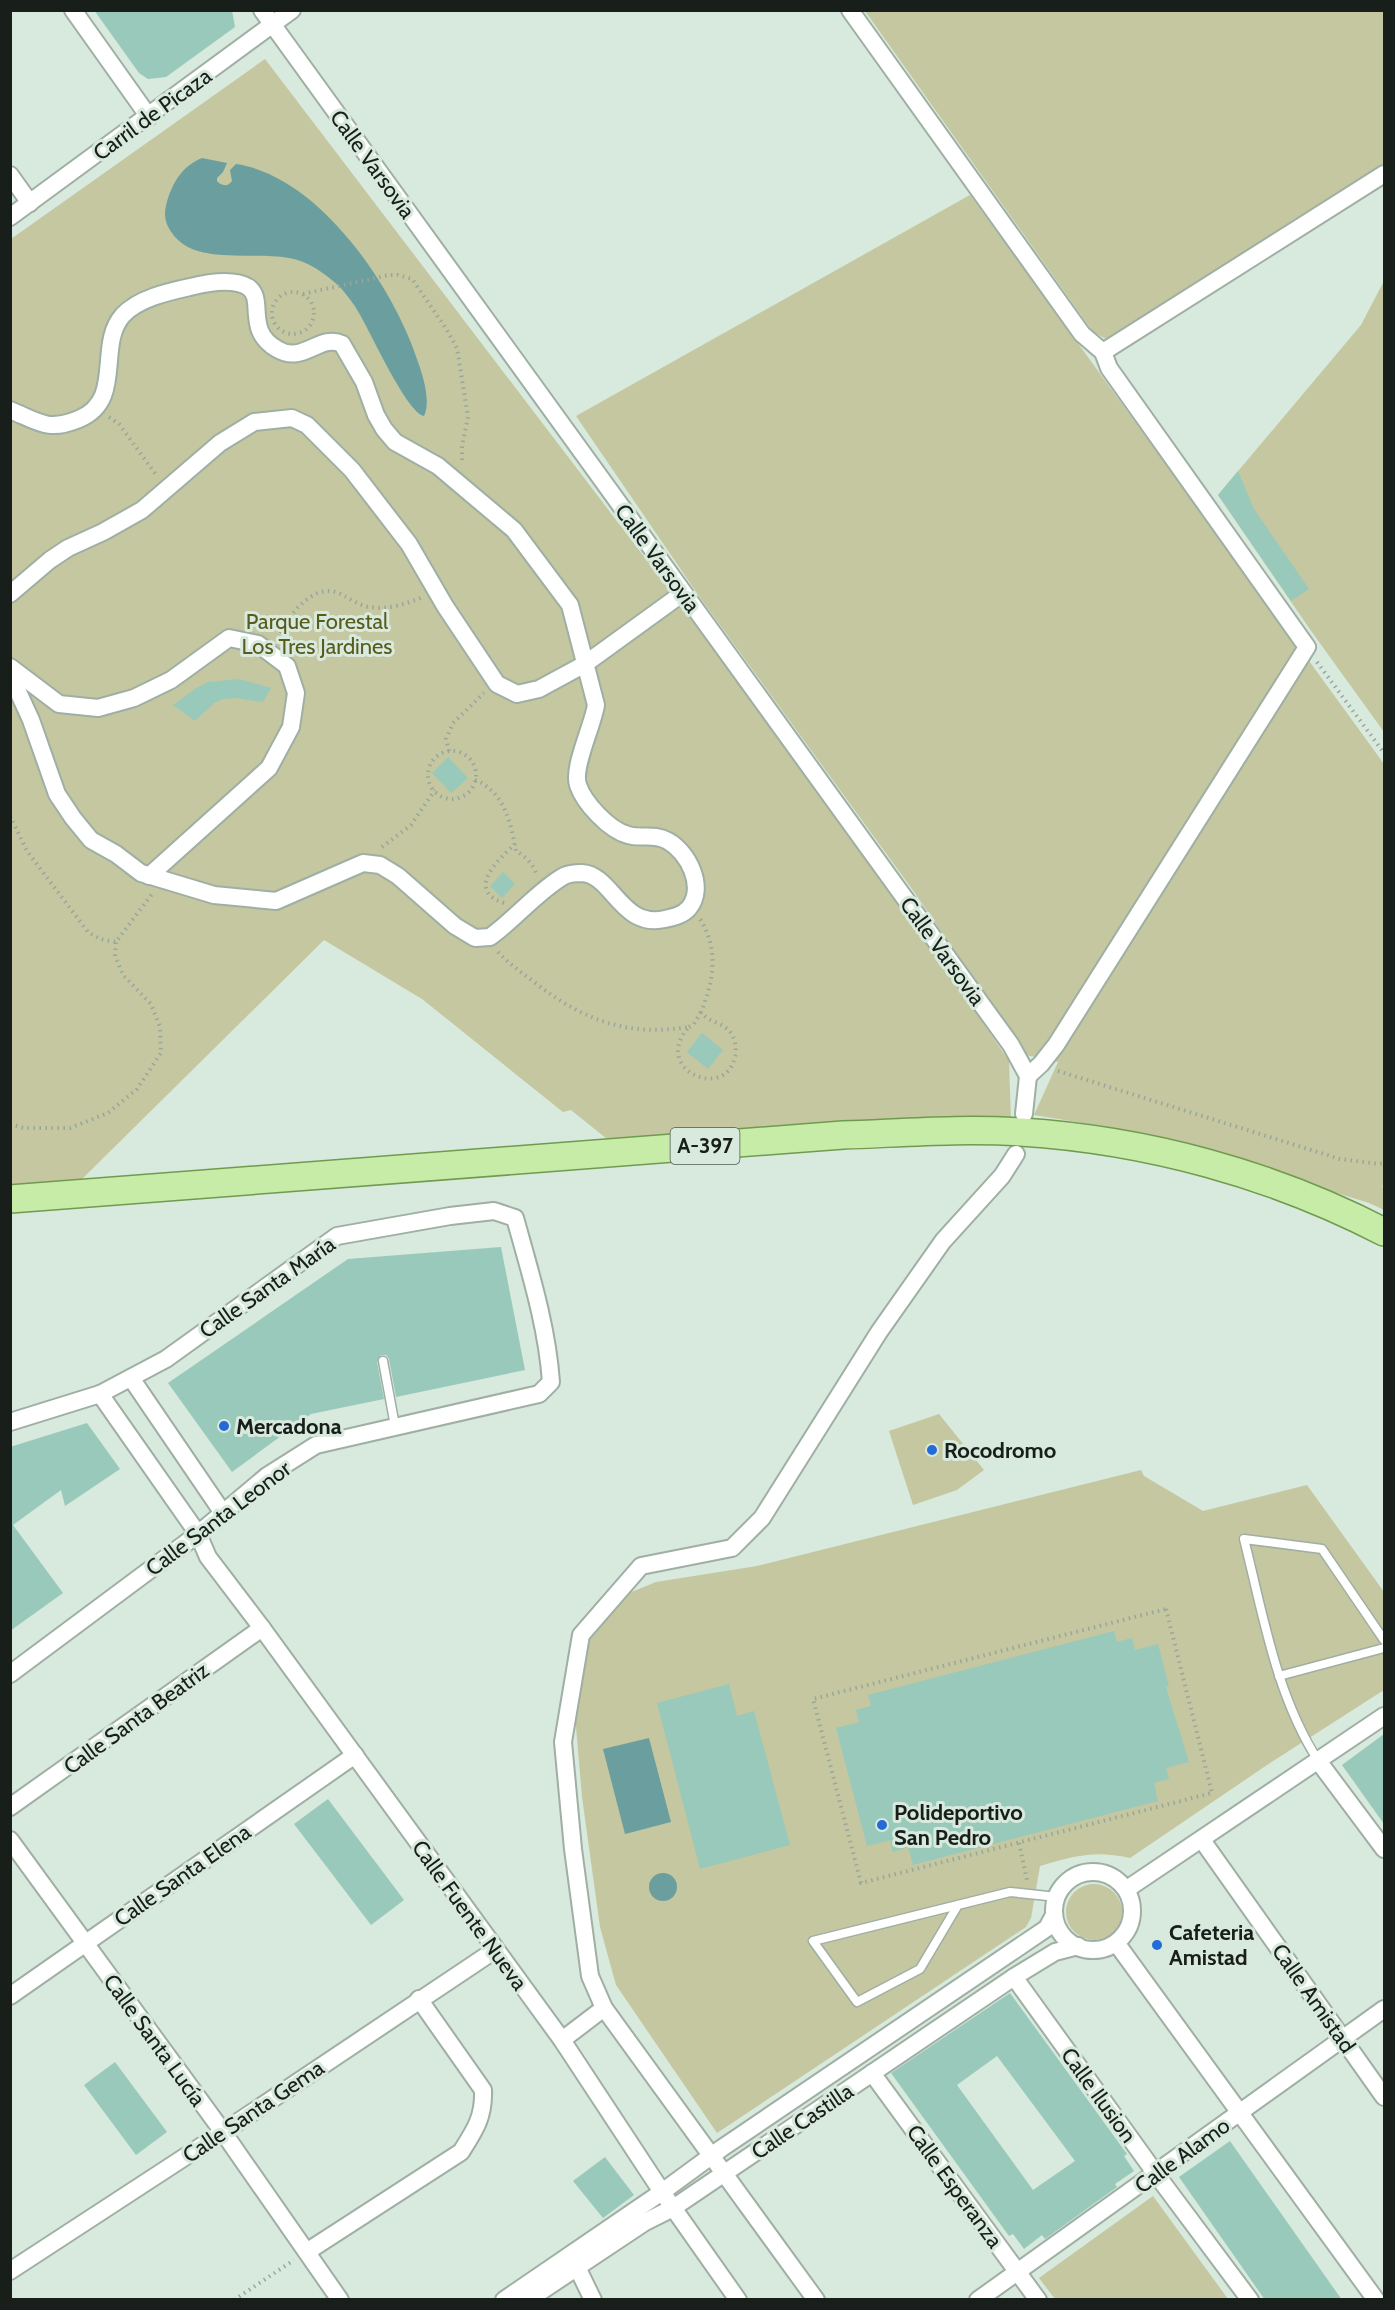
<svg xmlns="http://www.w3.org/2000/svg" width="1395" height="2310" font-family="Cabin,sans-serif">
<rect width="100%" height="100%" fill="#d8e9dd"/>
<g fill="#c4c79f">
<polygon points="865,11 1384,11 1384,163 1110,341 1093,332"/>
<polygon points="265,59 853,831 1009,1061 1011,1121 612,1143 571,1110 563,1112 422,999 324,940 80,1181 11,1187 11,239"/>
<polygon points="970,195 1384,764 1384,1183 1381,1188 1384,1185 1384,1210 1369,1203 1143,1133 1034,1115 1058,1062 1026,1055 912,889 701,599 576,416"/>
<polygon points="1384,281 1384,732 1309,628 1218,495 1361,325"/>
<polygon points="939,1414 984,1470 957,1490 913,1505 889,1431"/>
<path d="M1141,1470L1144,1476L1203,1511L1307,1485L1384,1592V1690L1267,1765L1130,1858C1093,1850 1075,1856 1040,1866L1031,1918L1026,1927L717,2133L616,1985L600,1927L582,1797L575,1715L586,1639L612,1608L629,1593L656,1582L757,1566Z"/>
<circle cx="1094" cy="1912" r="28"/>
<polygon points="1153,2196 1228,2299 1055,2299 1039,2278"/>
</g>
<g fill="#6b9f9f">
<path d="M202,158L227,163L223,172L217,178V181C221,186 228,187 232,181L230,170L236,164C319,176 394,287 418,362C423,376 431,401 424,416C407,413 370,331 359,313C354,304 347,295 340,287C326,274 308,261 289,258C254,251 194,266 172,233C163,221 164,211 168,198C175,179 183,166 202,158Z"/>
<polygon points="649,1738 671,1822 625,1834 603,1749"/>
<circle cx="663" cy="1887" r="14"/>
</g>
<g fill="#99c9bb" fill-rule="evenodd">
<polygon points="94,10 232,10 235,27 166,77 148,79 139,73"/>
<polygon points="1238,471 1254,509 1309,589 1291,601 1218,495"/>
<polygon points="239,679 271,688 263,702 235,698 223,699 214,703 195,721 173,705 196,688 208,682"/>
<polygon points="448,757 468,778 451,793 432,773"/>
<polygon points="503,872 515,884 502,898 490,886"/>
<polygon points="702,1033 723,1050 708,1069 687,1052"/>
<polygon points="501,1247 525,1370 396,1397 389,1359 386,1355 381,1355 377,1362 384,1399 311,1414 232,1472 168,1383 348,1259"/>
<polygon points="87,1423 120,1469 65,1506 61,1490 13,1525 63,1593 10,1631 10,1447"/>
<polygon points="1114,1631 1117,1642 1132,1638 1135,1650 1158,1644 1169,1686 1166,1687 1189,1762 1166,1768 1169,1779 1154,1783 1158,1801 913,1865 908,1847 893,1852 890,1840 867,1846 836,1728 859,1722 856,1710 871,1706 868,1695"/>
<polygon points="729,1684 737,1716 754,1711 790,1845 700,1869 657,1703"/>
<polygon points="1384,1734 1384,1824 1342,1765"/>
<polygon points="328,1799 404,1900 371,1925 294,1824"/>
<path d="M1010,1993L1127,2154L1124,2156L1134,2171L1115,2184L1117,2187L1045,2239L1042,2235L1024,2249L1013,2234L1009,2236L891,2073ZM997,2056L1075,2161L1033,2190L957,2085Z"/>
<polygon points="115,2062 167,2132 136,2155 84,2085"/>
<polygon points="1230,2141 1342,2300 1265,2300 1179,2177"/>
<polygon points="605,2157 634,2195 603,2218 573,2181"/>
</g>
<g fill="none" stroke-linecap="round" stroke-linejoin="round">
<defs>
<g id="service">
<polyline points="383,1361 395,1426"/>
<polyline points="1279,1676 1384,1648"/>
<path d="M1319,1762C1276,1696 1263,1614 1244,1539L1322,1549L1384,1640"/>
<polyline points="958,1905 920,1969 857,2002 813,1941 1010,1892 1057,1897"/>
</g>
<g id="minor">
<polyline points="73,10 149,117"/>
<polyline points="262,10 1011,1045 1028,1076 1024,1114"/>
<polyline points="850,10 1082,334 1103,352 1109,368 1307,647 1056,1045 1041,1064 1028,1076"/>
<polyline points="10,175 30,203"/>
<polyline points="10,217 292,10"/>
<polyline points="1103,352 1384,174"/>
<path d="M10,410C39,422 48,432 79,419C125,400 96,345 123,315C139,298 168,292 190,287C206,283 233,278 248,287C266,299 244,330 277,349C303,365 320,333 342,344L364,382L376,415L384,429L395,442L438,466L514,530L570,605L596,705C593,725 572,768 578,785C584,803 609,830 628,835C641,839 654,833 668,841C688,852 706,887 689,908C683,915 674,917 665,919C621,929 613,875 582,873C577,873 568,874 564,876C539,890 514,920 490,937L475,938L455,926L398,876L380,865L363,863L276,901L214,895L141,873L116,854L91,840L73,818L57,794L31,720L10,674"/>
<polyline points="10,594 50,560 68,548 103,532 142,510 220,443 254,422 292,418 307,425 352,470 409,544 445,606 497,684 517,694 539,689 585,664 683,593"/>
<polyline points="10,667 59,704 98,708 134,698 171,680 229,638 258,644 287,666 296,693 291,727 269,768 149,876"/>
<polyline points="131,1378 223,1513"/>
<polyline points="100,1394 198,1534 208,1557 262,1628 562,2040 662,2192 738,2300"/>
<path d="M10,1422L100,1394L166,1359L337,1236L450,1216L494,1211L515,1218C530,1272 547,1326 551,1382L539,1394L316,1445L267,1476L198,1534L10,1674"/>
<polyline points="1319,1762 1384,1849"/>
<polyline points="10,1807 262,1628"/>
<polyline points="10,1840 223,2132 340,2300"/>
<polyline points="1202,1840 1384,2097"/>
<circle cx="1093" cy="1911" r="39"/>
<polyline points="1127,1889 1384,1716"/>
<polyline points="1117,1944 1376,2300"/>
<polyline points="1014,1977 1156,2174 1250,2300"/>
<polyline points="10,1996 355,1755"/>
<polyline points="562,2040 604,2008"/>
<polyline points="872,2073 1038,2300"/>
<path d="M308,2251L461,2152C475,2130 484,2117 483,2090L419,1999"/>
<polyline points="577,2267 593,2300"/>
<polyline points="10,2271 223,2132 495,1950"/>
<polyline points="504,2300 662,2192 722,2148 1047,1928 1054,1915"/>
<polyline points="528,2300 645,2222 673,2208 1014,1977 1055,1952 1078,1946"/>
<polyline points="816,2300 604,2008 590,1976 573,1849 563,1742 581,1635 641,1566 732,1548 762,1518 879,1332 943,1241 1002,1176 1016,1154"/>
<polyline points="978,2300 1384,2009"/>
</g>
<path id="primary" d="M10,1199L843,1135C902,1133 962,1128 1021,1132C1147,1140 1272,1174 1384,1232"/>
</defs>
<use href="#service" stroke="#9fafa3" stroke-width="11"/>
<use href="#minor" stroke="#9fafa3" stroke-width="20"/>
<use href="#primary" stroke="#709b4f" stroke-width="30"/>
<g stroke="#99a69c" stroke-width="4" stroke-dasharray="1.5 4.5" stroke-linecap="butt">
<circle cx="293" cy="313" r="21"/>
<polyline points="303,294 389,275 398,275 412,279 445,327 457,348 468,417 462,446 462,464"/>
<polyline points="109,417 119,424 157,476"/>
<path d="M279,639C285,619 308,589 331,591C345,593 356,606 370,607C388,610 405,604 421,598"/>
<polyline points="1317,662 1384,753"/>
<polyline points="449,751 446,739 453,723 484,693"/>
<circle cx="452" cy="775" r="24"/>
<path d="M475,780C505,792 511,824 516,851C525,856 534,865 536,874"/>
<polyline points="10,816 27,851 88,932 100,939 116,942 152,894"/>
<polyline points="382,847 411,825 435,790"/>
<path d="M504,903C465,890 498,860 515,844"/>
<path d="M498,952C509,964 521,972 534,982C583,1020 627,1037 689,1027C650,1070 727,1102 735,1056C737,1048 735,1040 731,1033C723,1022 709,1023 701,1012C714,981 719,949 700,919"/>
<polyline points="689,1027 694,1024 701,1012"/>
<polyline points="1058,1071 1340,1159 1379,1164 1384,1163"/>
<polyline points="10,1124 24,1128 70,1128 108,1113 137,1089 161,1053 160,1027 151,1004 123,975 115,956 116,942"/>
<polygon points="1166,1609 1212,1793 861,1883 813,1699"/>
<polyline points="1019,1843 1027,1880"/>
<polyline points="234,2300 294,2260"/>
</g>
<use href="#service" stroke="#fff" stroke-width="8"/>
<use href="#minor" stroke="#fff" stroke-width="16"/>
<use href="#primary" stroke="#c6eca7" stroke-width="27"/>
</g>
<g fill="#246bd7" stroke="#d8e9dd" stroke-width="2">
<circle cx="224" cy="1426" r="6"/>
<circle cx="932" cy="1450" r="6"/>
<circle cx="882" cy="1825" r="6"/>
<circle cx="1157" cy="1945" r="6"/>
</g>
<g text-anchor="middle" stroke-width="6" stroke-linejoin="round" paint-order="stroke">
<rect fill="#d8e9dd" stroke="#525b54" stroke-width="1.5" x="670.5" y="1128" width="69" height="36" rx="4.5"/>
<g font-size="21" font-weight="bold" fill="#181e19">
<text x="705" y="1153">A-397</text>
</g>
<g font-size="22" fill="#181e19" stroke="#d8e9dd">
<text transform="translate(152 114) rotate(-36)" y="8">Carril de Picaza</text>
<text transform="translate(373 164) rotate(54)" y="8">Calle Varsovia</text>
<text transform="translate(658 558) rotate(54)" y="8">Calle Varsovia</text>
<text transform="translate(943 951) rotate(54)" y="8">Calle Varsovia</text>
<text transform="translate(267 1287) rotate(-35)" y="8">Calle Santa María</text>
<text transform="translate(218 1518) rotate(-37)" y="8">Calle Santa Leonor</text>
<text transform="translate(136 1718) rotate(-36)" y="8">Calle Santa Beatriz</text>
<text transform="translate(182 1875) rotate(-35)" y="8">Calle Santa Elena</text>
<text transform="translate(470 1915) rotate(54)" y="8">Calle Fuente Nueva</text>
<text transform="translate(1314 1998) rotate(55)" y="8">Calle Amistad</text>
<text transform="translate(155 2040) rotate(54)" y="8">Calle Santa Lucía</text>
<text transform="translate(1099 2095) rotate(54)" y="8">Calle Ilusion</text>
<text transform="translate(253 2111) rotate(-34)" y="8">Calle Santa Gema</text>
<text transform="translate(802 2121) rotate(-34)" y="8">Calle Castilla</text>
<text transform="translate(1182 2155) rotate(-36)" y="8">Calle Alamo</text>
<text transform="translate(955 2186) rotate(54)" y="8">Calle Esperanza</text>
</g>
<g font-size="22" fill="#595b1c" stroke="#d8e9dd">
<text x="317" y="629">Parque Forestal<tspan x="317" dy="25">Los Tres Jardines</tspan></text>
</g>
<g font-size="22" font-weight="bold" fill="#181e19" stroke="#d8e9dd" text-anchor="start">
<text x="236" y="1434">Mercadona</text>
<text x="944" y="1458">Rocodromo</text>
<text x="894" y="1820">Polideportivo<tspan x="894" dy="25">San Pedro</tspan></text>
<text x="1169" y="1940">Cafeteria<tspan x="1169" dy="25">Amistad</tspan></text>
</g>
</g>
<rect width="1395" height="2310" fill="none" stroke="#181e19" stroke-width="24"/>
</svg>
